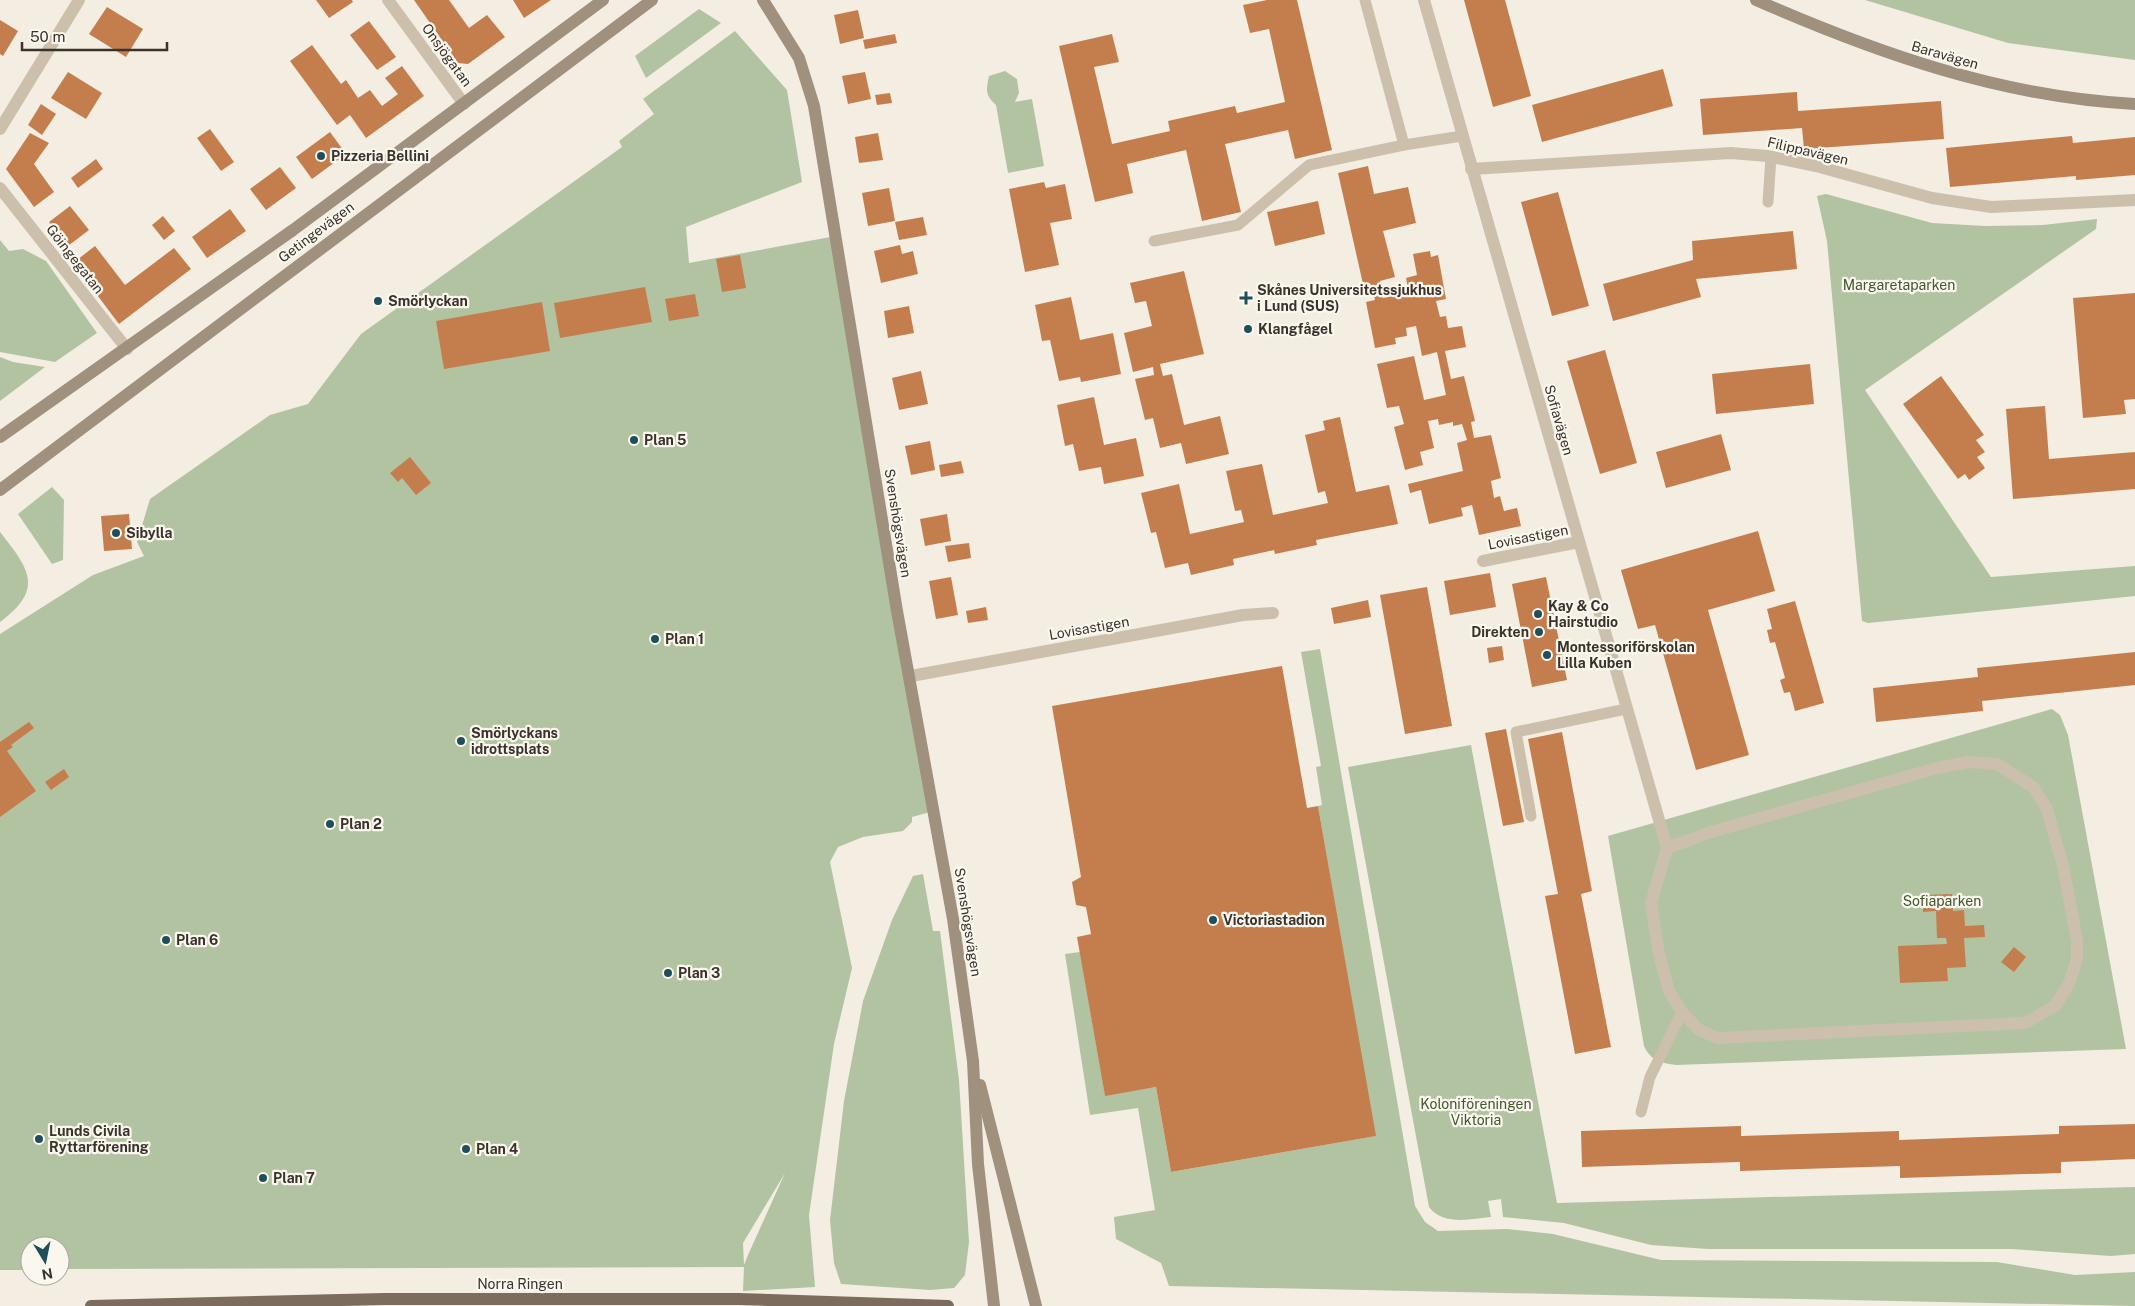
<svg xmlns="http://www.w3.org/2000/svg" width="2135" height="1306" font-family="'Public Sans',sans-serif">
<rect width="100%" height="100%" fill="#f3eee1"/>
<g fill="#b2c3a1" fill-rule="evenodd">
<polygon points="1865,0 2135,0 2135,60 2008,43"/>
<polygon points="699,9 721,23 646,78 635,56"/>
<path d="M735,31L787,90L802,182L686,227L689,263L836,236L934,811L912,817V822L903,831L863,837L838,847L830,862L852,968L834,1044L809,1215L815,1287L743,1291L744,1267L60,1269V1246H30V1270H0V634L93,575L144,556L137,542L150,499L270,415L308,404L361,334L622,147L619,141L654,114L643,99ZM785,1173L748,1255L744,1265L743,1243Z"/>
<path d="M1005,71L1017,79L1019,93L1015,102L1032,99L1044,166L1008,173L996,105C985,95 986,90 989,76Z"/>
<polygon points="1826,194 1932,223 1985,226 2043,225 2097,219 2096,229 1865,390 1991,577 2135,566 2135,596 1868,623 1862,621 1827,241 1817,196"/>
<polygon points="0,240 9,251 23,249 46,261 97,333 55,362 0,352"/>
<polygon points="0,357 13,362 45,367 0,401"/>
<polygon points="52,487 64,500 63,560 52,564 18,514"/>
<path d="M0,532C30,570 44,589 0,622Z"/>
<polygon points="1320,649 1415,1206 1425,1222 1438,1231 1507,1229 1553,1234 1661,1260 1997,1262 2075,1275 2135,1272 2135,1306 1169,1286 1161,1263 1116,1239 1114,1217 1155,1210 1138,1108 1090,1115 1065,954 1080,952 1105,1095 1156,1087 1171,1172 1375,1136 1318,806 1322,805 1316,767 1321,766 1301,652"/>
<path d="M2052,709L2060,715L2068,735L2126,1049L1676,1065C1661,1063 1650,1060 1644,1046L1608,836Z"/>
<path d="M1471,745L1557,1203L2135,1187V1254L2111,1256L2011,1249H1708L1651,1245L1564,1223L1503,1217L1501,1199L1488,1201L1491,1217C1471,1219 1443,1226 1429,1207L1348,767Z"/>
<polygon points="923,874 933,931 940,931 959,1080 969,1242 965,1275 954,1288 930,1290 841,1284 834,1263 830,1220 844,1101 863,1001 892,920 913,876"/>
</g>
<g fill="#c47e4e">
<polygon points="316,0 352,0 353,2 329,18"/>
<polygon points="414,0 449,0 469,28 487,15 505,37 468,64 458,63"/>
<polygon points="513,0 551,0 524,18"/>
<polygon points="1267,0 1297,0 1332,150 1295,159 1288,130 1225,144 1241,212 1202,221 1186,150 1127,164 1133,193 1095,202 1059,46 1112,34 1119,62 1094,67 1112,144 1170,131 1168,121 1235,106 1237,113 1285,102 1269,29 1250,33 1243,5"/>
<polygon points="1464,0 1505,0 1531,96 1493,107"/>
<polygon points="107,7 143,29 126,57 89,34"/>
<polygon points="858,10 864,38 840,44 834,15"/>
<polygon points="0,20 18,31 3,56 0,54"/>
<polygon points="369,21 396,57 377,70 350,35"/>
<polygon points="895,34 897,43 865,49 863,40"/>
<polygon points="312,45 341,84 346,80 358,98 370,90 382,106 398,94 385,78 402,66 424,96 366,138 350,115 337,125 290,61"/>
<polygon points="1663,69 1673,106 1542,142 1532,105"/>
<polygon points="68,72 102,93 86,119 51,98"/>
<polygon points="865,72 871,99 848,104 842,76"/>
<polygon points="1797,92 1798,111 1941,101 1944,139 1804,149 1802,128 1703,135 1700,99"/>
<polygon points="890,93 892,103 877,105 875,95"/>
<polygon points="41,104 56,114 42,135 28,125"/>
<polygon points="210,129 234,162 221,171 197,138"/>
<polygon points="330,132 346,154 312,179 296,157"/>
<polygon points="30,133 49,143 34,164 54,192 34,207 6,169"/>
<polygon points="878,133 883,160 859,163 855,137"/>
<polygon points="2072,136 2073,143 2135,137 2135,175 2076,180 2076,176 1950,187 1946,148"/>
<polygon points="96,159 103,169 78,188 71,178"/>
<polygon points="1368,166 1374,194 1408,187 1416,223 1383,231 1395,277 1380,281 1383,298 1409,293 1406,278 1417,275 1413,254 1430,251 1431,257 1438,255 1446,299 1436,301 1440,317 1446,316 1448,328 1462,326 1466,347 1445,351 1451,379 1464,376 1475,421 1471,422 1474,438 1491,435 1501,478 1491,481 1494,498 1500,496 1504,511 1517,508 1521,526 1479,535 1472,505 1461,508 1463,516 1429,524 1421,490 1410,493 1408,484 1463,471 1457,443 1467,440 1462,424 1453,426 1453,422 1439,425 1438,419 1428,421 1434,448 1420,452 1423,465 1405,470 1394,427 1404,424 1399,406 1387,408 1377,364 1414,356 1424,400 1446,395 1437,352 1422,356 1416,326 1406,328 1407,336 1395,338 1396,344 1375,348 1366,302 1375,300 1370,283 1363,284 1338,173"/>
<polygon points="280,167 296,188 266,210 250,189"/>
<polygon points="1044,182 1046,188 1065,184 1072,219 1050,223 1059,265 1025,272 1009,189"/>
<polygon points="889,188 895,221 868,226 862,193"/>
<polygon points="1558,192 1589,306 1552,316 1521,202"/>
<polygon points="1318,201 1325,234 1275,246 1267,212"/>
<polygon points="70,206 89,230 68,246 49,222"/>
<polygon points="230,209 246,231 207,258 192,237"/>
<polygon points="163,216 175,231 164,240 152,225"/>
<polygon points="923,217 927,235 899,240 895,222"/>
<polygon points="1793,231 1797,269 1696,279 1701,297 1613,321 1603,284 1693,260 1692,241"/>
<polygon points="900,245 902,254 913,251 918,274 881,283 874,251"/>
<polygon points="95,246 125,285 174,248 191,269 119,324 73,263"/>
<polygon points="740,255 746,288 722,292 716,259"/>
<polygon points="1184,271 1204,354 1160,364 1163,376 1172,374 1184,425 1220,416 1229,454 1186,464 1181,443 1160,448 1153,418 1145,420 1135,379 1154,375 1153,367 1133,372 1124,333 1152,326 1146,301 1135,303 1130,283"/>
<polygon points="645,287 652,322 560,338 554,303"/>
<polygon points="2135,293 2135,399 2124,400 2126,414 2083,418 2073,298"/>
<polygon points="695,294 699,316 669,321 665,299"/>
<polygon points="1071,297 1080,340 1113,333 1121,374 1081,382 1080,377 1059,381 1050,340 1042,341 1035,305"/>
<polygon points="542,302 550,351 444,369 436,321"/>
<polygon points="909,306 914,333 888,338 884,311"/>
<polygon points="1605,350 1637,463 1600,474 1567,361"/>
<polygon points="1810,364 1814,404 1716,414 1712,374"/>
<polygon points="921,371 928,404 899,410 892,378"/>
<polygon points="1941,376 1984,435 1976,440 1985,452 1977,457 1985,468 1969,480 1965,474 1958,479 1903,404"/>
<polygon points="1094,397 1104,445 1136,438 1144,476 1104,484 1101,467 1079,471 1073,444 1065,446 1057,405"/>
<polygon points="2045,406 2049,459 2135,452 2135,489 2013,499 2006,409"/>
<polygon points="1340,417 1356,492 1389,485 1398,524 1316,540 1317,545 1275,554 1274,550 1233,559 1234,565 1191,575 1188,563 1165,568 1156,532 1151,533 1141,493 1179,484 1190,534 1244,522 1241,510 1235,511 1226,471 1262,464 1273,515 1328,503 1325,491 1318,493 1305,435 1325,430 1323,421"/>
<polygon points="1721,434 1731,470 1666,488 1656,452"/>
<polygon points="930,441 935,470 911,475 905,446"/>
<polygon points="410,457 431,483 416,495 402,478 398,482 390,473"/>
<polygon points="961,461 964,473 941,477 939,465"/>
<polygon points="129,514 132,549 104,551 101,516"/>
<polygon points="947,514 951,541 925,546 920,519"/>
<polygon points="1758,531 1775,591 1708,610 1749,755 1696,770 1655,625 1638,629 1621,570"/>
<polygon points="969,543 971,558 948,562 945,546"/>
<polygon points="1490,573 1496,607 1450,615 1444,581"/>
<polygon points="951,577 958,615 936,619 929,581"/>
<polygon points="1546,577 1567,680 1532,687 1512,584"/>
<polygon points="1427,587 1452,726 1405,734 1380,595"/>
<polygon points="1368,600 1371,617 1334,624 1331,608"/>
<polygon points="1795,601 1824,703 1795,711 1790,692 1784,693 1780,680 1785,678 1775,642 1770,643 1767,630 1772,629 1767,609"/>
<polygon points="986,607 988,620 968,623 966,611"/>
<polygon points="1502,646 1504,660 1489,663 1487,648"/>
<polygon points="2135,652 2135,685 1982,701 1983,711 1876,722 1873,688 1978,677 1977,668"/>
<polygon points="1282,666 1307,808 1318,806 1376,1136 1171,1172 1156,1087 1105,1096 1077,937 1091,934 1086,907 1076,905 1072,882 1081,877 1052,706"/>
<polygon points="29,722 34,728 11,745 13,747 7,751 36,791 0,817 0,742"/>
<polygon points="1506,729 1524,822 1503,826 1485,733"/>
<polygon points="1562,732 1592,891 1581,894 1611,1047 1575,1054 1545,896 1558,894 1528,739"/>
<polygon points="64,769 69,777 51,790 45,782"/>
<polygon points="1952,894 1953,911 1964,910 1965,926 1984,925 1985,937 1964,938 1966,967 1947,968 1948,981 1900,983 1898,946 1947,944 1946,938 1937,938 1936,911 1923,912 1923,895"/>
<polygon points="2014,947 2026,957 2014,972 2001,962"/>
<polygon points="2135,1124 2135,1159 2061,1162 2061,1173 1900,1178 1900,1166 1740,1171 1740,1162 1582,1167 1581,1131 1741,1126 1741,1136 1899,1131 1899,1140 2059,1134 2059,1126"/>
</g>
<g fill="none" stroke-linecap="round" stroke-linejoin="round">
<g stroke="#ccc0ad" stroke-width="11">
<polyline points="1365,0 1404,145"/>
<polyline points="1768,202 1771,157"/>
<polyline points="1154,241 1238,225 1309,165 1404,145 1462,136"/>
<polyline points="1531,816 1516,732 1626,709"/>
<polyline points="1641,1112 1650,1077 1682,1012"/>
</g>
<g stroke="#ccc0ad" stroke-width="12">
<polyline points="388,0 464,104"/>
<polyline points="1424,0 1667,848"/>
<polyline points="0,129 79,0"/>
<polyline points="1471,169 1731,153 1767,156 1816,166 1932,198 1991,207 2135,200"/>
<polyline points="0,188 127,349"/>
<polyline points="1483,561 1579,542"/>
<polyline points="911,676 1243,615 1273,613"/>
<polygon points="1968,762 1997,764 2033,787 2047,809 2063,866 2077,941 2077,959 2069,984 2055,1006 2025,1023 1718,1038 1699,1030 1682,1012 1669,991 1659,954 1651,903 1667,848 1711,832 1937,768"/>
</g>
<g stroke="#a0907e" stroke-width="12">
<polyline points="763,0 799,58 814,106 897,611 953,919 973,1061 978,1164 994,1306"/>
<path d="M1756,0C1877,53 2001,97 2135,104"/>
<polyline points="0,437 293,230 603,0"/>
<polyline points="0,490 652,0"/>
<polyline points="980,1085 1036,1306"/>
</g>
<polyline stroke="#7c6c5d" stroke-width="12" points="91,1306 384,1299 738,1299 948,1306"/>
</g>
<g fill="#214e5b" stroke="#faf7ee" stroke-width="2">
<circle cx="321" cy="156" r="5"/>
<path d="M1243.5 290.5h5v5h5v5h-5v5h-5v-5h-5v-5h5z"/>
<circle cx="378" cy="301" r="5"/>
<circle cx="1248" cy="329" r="5"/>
<circle cx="634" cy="440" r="5"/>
<circle cx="116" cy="533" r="5"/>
<circle cx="1538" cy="614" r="5"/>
<circle cx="1539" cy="632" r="5"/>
<circle cx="655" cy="639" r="5"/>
<circle cx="1547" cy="655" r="5"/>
<circle cx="461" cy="741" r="5"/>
<circle cx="330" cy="824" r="5"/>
<circle cx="1213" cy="920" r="5"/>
<circle cx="166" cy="940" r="5"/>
<circle cx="668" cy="973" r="5"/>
<circle cx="39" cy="1139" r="5"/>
<circle cx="466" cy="1149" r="5"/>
<circle cx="263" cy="1178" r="5"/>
</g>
<g text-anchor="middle" stroke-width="4.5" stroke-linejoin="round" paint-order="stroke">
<g font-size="14" fill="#3a322b" stroke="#faf7ee">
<text transform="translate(447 55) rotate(54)" y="5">Onsjögatan</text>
<text transform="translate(1945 55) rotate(16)" y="5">Baravägen</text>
<text transform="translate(1808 151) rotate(13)" y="5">Filippavägen</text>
<text transform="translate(316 232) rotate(-37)" y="5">Getingevägen</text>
<text transform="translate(75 259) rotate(52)" y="5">Göingegatan</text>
<text transform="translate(1559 420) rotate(74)" y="5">Sofiavägen</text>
<text transform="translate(898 523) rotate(81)" y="5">Svenshögsvägen</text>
<text transform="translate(1528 537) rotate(-11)" y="5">Lovisastigen</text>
<text transform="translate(1089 628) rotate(-10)" y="5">Lovisastigen</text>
<text transform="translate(968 922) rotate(81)" y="5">Svenshögsvägen</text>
<text x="520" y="1289">Norra Ringen</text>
</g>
<g font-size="14" font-weight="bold" fill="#3a322b" stroke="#faf7ee" text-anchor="start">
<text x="331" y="161">Pizzeria Bellini</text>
<text x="1257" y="295">Skånes Universitetssjukhus<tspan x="1257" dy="16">i Lund (SUS)</tspan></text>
<text x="388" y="306">Smörlyckan</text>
<text x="1258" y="334">Klangfågel</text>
<text x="644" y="445">Plan 5</text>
<text x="126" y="538">Sibylla</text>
<text x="1548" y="611">Kay &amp; Co<tspan x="1548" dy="16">Hairstudio</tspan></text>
<text x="1529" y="637" text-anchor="end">Direkten</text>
<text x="665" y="644">Plan 1</text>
<text x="1557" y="652">Montessoriförskolan<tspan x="1557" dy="16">Lilla Kuben</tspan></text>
<text x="471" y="738">Smörlyckans<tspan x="471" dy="16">idrottsplats</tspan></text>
<text x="340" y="829">Plan 2</text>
<text x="1223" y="925">Victoriastadion</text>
<text x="176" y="945">Plan 6</text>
<text x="678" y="978">Plan 3</text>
<text x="49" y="1136">Lunds Civila<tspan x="49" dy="16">Ryttarförening</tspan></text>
<text x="476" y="1154">Plan 4</text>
<text x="273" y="1183">Plan 7</text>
</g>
<g font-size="14" fill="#42582f" stroke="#faf7ee">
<text x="1899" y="290">Margaretaparken</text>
<text x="1942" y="906">Sofiaparken</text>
<text x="1476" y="1109">Koloniföreningen<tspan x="1476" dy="16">Viktoria</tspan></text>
</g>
</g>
<g transform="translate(45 1261) rotate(170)"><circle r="24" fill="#faf7ee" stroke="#ada8a0"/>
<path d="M0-4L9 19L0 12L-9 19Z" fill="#214e5b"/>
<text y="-8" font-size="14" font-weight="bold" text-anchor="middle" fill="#3a322b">N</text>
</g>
<path d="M22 42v8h145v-8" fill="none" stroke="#3a322b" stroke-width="2.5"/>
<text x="30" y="42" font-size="15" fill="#3a322b" stroke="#faf7ee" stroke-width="4" paint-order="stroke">50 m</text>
</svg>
